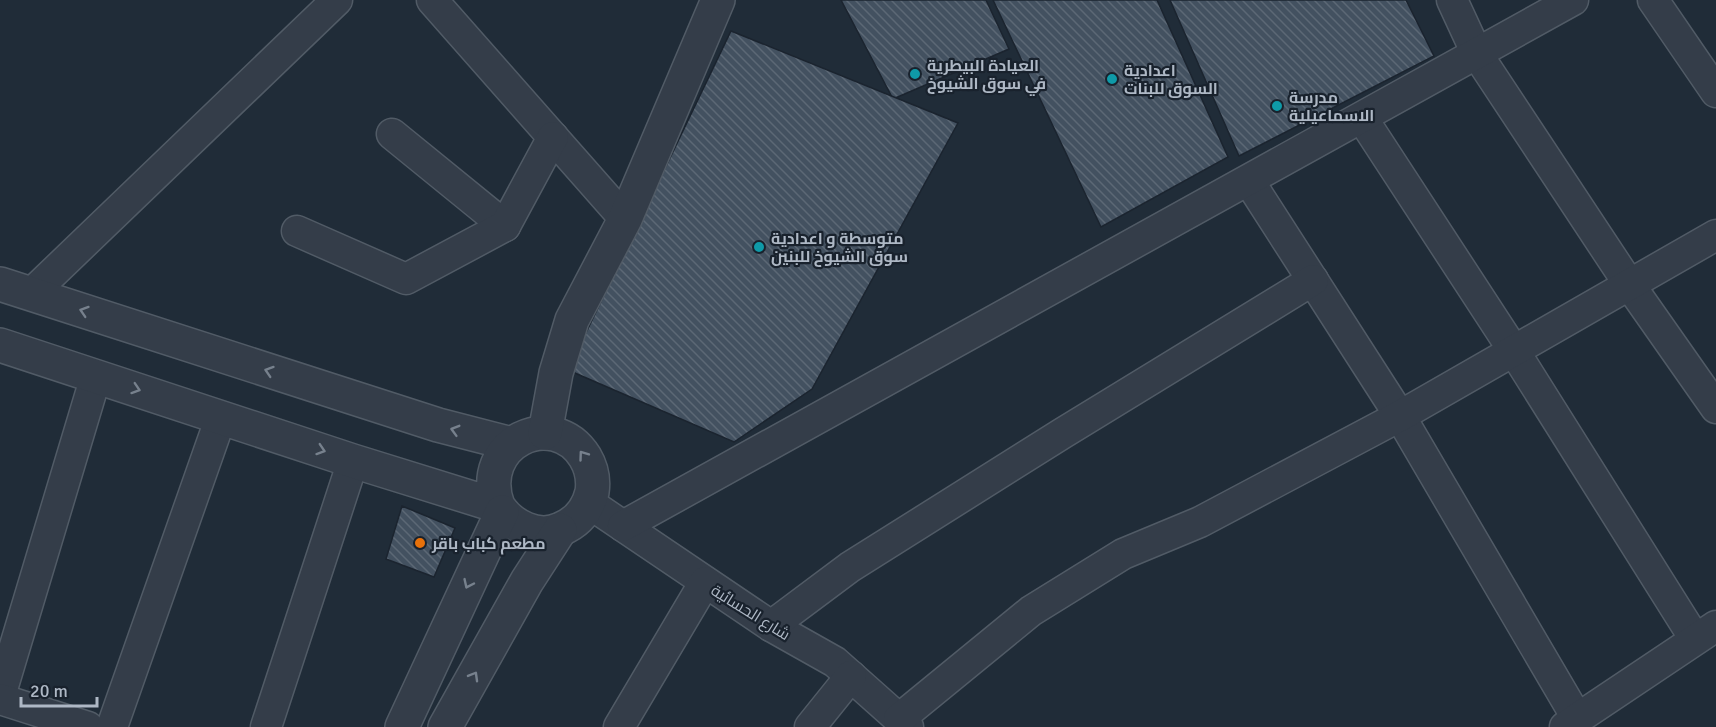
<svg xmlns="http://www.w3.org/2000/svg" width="1716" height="727" font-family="Signika,Cairo,sans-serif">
<defs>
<pattern id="building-back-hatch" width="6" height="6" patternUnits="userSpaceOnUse" patternTransform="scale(1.5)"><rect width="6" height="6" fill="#435160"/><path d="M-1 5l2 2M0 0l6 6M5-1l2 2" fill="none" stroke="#5c6875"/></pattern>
</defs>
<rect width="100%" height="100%" fill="#202c38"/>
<g fill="url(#building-back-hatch)" stroke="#1b242f" stroke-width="1.5">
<polygon points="841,0 986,0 1009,49 893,99"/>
<polygon points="993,0 1157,0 1228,157 1101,227"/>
<polygon points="1170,0 1406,0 1434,56 1239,156"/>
<polygon points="731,31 958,123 812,389 734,442 568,370"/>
<polygon points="402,506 455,528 434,577 386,559"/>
</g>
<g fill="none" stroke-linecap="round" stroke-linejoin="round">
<defs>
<g id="minor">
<polyline points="432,0 625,219"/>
<polyline points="1452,0 1477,54 1629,284 1716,408"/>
<polyline points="1653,0 1716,92"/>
<polyline points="1362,118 1514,351 1695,639"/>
<polyline points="392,134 505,226"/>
<polyline points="1249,181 1400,416 1577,718"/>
<polyline points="297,231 406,279 505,226 553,137"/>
<polyline points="31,294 337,0"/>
<polyline points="589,503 771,626 835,662 908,727"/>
<polyline points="623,526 1573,0"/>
<polyline points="771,626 850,567 1063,433 1313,280"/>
<polyline points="0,696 96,376"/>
<polyline points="0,699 88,727"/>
<polyline points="899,719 1031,611 1123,554 1200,522 1400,416 1716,235"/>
<polyline points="112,727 221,417"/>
<polyline points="266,727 353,461"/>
<polyline points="619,727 705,582"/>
<polyline points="810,727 851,676"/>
<polyline points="1565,727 1716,626"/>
</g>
<g id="tertiary">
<polyline points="0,284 438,425 512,444"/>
<path d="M0,345L353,461L498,506C511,526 538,540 561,529C578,522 588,509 592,492C594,479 591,467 585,457C553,406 475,443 498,506"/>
<polyline points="545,433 556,373 572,320 625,219 718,0"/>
<polyline points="402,727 502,512"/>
<polyline points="445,727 527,581 560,530"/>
</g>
</defs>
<use href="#minor" stroke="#515b66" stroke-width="33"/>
<use href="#tertiary" stroke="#515b66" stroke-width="36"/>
<use href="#minor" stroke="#343d49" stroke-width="30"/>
<use href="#tertiary" stroke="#343d49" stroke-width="33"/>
</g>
<defs><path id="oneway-chevron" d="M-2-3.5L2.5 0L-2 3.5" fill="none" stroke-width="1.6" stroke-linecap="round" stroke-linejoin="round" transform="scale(1.5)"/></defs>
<g stroke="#77818d">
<use href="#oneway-chevron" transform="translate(84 311) rotate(-162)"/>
<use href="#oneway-chevron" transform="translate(269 371) rotate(-162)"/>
<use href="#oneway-chevron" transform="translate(136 389) rotate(18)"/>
<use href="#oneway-chevron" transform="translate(455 430) rotate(-164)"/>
<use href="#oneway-chevron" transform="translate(321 450) rotate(18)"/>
<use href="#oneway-chevron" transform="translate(583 455) rotate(-126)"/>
<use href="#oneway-chevron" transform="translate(468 584) rotate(115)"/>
<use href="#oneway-chevron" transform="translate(474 676) rotate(-60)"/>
</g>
<g fill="#0f9aa8" stroke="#19222d" stroke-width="2">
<circle cx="915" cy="74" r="6"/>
<circle cx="1112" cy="79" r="6"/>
<circle cx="1277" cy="106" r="6"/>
<circle cx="759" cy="247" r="6"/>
</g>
<circle fill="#e8710a" stroke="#19222d" stroke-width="2" cx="420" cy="543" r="6"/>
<g text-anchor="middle" stroke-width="4.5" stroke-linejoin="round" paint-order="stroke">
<g font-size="16" font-weight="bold" fill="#aeb8c5" stroke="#19222d" text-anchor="start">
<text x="927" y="71">العيادة البيطرية<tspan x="927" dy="18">في سوق الشيوخ</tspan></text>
<text x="1124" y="76">اعدادية<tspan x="1124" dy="18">السوق للبنات</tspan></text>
<text x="1289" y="103">مدرسة<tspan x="1289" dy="18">الاسماعيلية</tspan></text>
<text x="771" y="244">متوسطة و اعدادية<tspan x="771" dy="18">سوق الشيوخ للبنين</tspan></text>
<text x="432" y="549">مطعم كباب باقر</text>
</g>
<g font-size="16" fill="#aeb8c5" stroke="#19222d">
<text transform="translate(751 612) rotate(32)" y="6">شارع الحسائية</text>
</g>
</g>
<path d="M21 697v9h76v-9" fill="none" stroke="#aeb8c5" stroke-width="3"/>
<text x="30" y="697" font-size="18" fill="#aeb8c5" stroke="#19222d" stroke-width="4.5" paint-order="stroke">20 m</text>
</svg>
